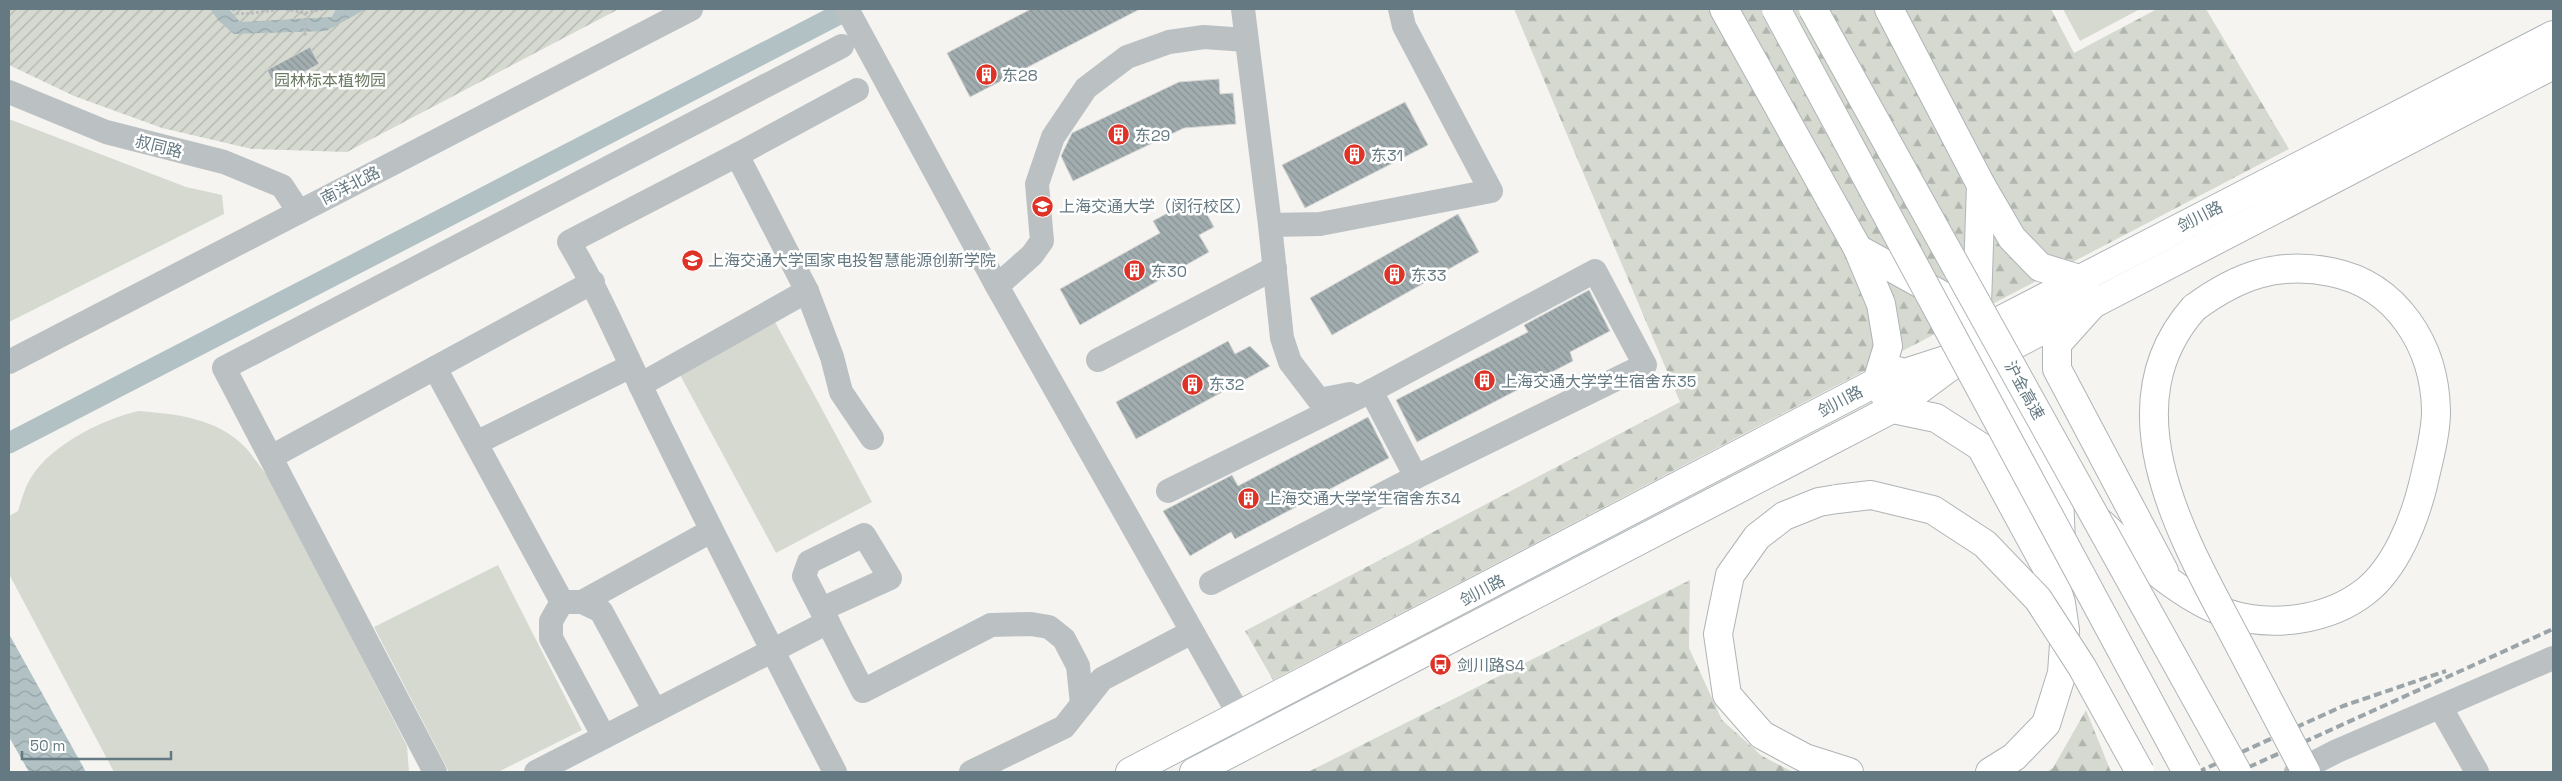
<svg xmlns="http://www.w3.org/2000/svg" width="2562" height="781" font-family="'Space Grotesk','Noto Sans SC',sans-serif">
<defs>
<pattern id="forest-firs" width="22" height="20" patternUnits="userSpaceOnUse" patternTransform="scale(1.25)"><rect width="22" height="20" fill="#d5d9d0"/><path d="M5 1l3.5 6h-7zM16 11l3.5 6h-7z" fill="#b0b5ae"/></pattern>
<pattern id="garden-furrows" width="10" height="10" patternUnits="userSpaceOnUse" patternTransform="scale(1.25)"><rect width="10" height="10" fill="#d5d9d0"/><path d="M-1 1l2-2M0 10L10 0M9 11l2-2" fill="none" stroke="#b0b5ae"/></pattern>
<pattern id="water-waves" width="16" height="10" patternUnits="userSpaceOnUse" patternTransform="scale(1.25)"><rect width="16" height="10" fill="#b2c2c4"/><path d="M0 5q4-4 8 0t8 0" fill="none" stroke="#94a2a5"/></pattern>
<pattern id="building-back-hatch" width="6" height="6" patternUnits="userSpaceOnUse" patternTransform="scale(1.25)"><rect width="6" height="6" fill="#a2adb0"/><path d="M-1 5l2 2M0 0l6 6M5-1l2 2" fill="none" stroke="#889295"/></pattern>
</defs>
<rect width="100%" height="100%" fill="#f5f4f1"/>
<g fill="#d5d9d0">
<polygon points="2063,9 2140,9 2080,41"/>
<polygon points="9,119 186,187 222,195 224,214 9,322"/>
<polygon points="775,322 872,502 776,553 679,373"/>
<path d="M138,411C176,414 218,418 246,448C254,458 262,469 270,479L407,746L409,772H114L9,574V516L18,511C21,502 23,493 27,485C44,448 100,420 138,411Z"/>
<polygon points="498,565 582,730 498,772 449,772 374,627"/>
</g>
<g fill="url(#forest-firs)">
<polygon points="1514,9 2051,9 2074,53 2157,9 2206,9 2289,149 1273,680 1245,631 1680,402"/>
<polygon points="1690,580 1689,648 1722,720 1762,756 1793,772 1308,772"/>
<polygon points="2086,710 2111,772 2046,772 2053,768"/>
</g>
<polygon fill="url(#garden-furrows)" points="9,9 619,9 347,152 252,149 162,128 74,96 9,65"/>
<g fill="url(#water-waves)">
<polygon points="210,9 229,9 240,22 332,17 336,9 366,9 326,31 234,34 219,21"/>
<polygon points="9,634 86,772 29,772 9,737"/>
</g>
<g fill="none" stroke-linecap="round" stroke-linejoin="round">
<polyline stroke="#b2c2c4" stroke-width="21" points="9,443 849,9"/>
</g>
<g fill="url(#building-back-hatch)" stroke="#d6d5d4">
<polygon points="1031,9 1140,9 970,97 947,53"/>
<polygon points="310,47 319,64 276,87 267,70"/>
<polygon points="1219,79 1220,94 1233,93 1236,124 1184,128 1073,181 1061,156 1072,133 1179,82"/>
<polygon points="1405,102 1428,145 1305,208 1282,165"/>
<polygon points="1197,197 1214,227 1199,235 1209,252 1080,325 1060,289 1160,233 1153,221"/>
<polygon points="1458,214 1479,252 1332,335 1310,298"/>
<polygon points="1589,290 1610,331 1570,352 1573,361 1417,442 1396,400 1528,332 1524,325"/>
<polygon points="1228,341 1235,354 1250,346 1270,366 1136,439 1116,402"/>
<polygon points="1368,417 1389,458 1235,539 1231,532 1190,556 1163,511 1232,475 1238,486"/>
</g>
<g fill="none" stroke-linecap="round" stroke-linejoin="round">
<defs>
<g id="major">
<polyline points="1970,336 2553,35"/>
<polyline points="1991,357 2553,65"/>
<polyline points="1130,772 1898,371"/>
<polyline points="1194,772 1913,398"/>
</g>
<g id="highway">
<polyline points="1724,9 1858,249 1881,304 1888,346 1877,382 1893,409 1936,418 1981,447 2055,583 2061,603 2065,630 2062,673 2046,724 2014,757 1990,772"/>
<polyline points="1889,9 1981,185 2012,238 2040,267 2079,279 2092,305"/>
<polyline points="1858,249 1990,322"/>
<polyline points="2092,305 2057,344 2057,369 2164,571"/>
<polyline points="1877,382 1970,352 1988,359 2023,389"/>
<polyline points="1893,409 1970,352 1976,334 1981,185"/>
<polyline points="1837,499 1819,502 1784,516 1757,537 1730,575 1718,634 1727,695 1762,735 1805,758 1849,772"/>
<path d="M2101,523C2132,553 2185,600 2226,613C2271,628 2328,621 2366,591C2396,567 2414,521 2423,485C2428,462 2436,435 2436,411C2435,346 2397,285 2331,272C2278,261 2237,276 2194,308"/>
<polyline points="2061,544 2059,494 2011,395 2005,372 2004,350 2012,332 2033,309 2079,279"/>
</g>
</defs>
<use href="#major" stroke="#afb5b8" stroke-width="30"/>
<use href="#highway" stroke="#afb4b6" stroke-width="30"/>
<g stroke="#b6babb" stroke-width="3" stroke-dasharray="2.5 2.5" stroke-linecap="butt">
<polyline points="233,9 237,13 246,14 282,9"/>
<polyline points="286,9 305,13 323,9"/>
<polyline points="305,13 305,38"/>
</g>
<g stroke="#bbc1c3" stroke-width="24">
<polyline points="847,9 997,286 1254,741"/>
<polyline points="1243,9 1270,225"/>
<polyline points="9,92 106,132 224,162 282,186 299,212"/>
<polyline points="737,155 807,291 832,357 841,392 872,438"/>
<polyline points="997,286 1032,255 1042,241 1037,184 1053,137 1086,88 1127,57 1169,42 1204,37 1246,40"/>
<polyline points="1098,360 1275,268"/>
<polyline points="9,362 691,9"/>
<polyline points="435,368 562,602"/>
<polyline points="640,385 807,291"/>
<polyline points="1371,391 1416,477"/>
<polyline points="1350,394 1319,400 1290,362 1282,338 1270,225 1320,224 1491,191 1404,26 1400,9"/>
<polyline points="476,443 631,366"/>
<polyline points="271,457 593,282"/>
<polyline points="1168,491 1371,391 1595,271 1645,365 1416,477 1211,583"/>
<polyline points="562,602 582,602 601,611 655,711"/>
<polyline points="562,602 551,621 551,638 604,737"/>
<polyline points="582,602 711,531"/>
<polyline points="822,609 890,578 864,535 809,562 804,576 863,691 991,625 1031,624 1049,627 1064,639 1078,666 1082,704"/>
<polyline points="2441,708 2477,772"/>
<polyline points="435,772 224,368 842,46"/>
<polyline points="536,772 828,622"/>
<path d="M835,772C776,658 718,544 661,428C630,366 604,301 569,242L737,155L857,90"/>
<polyline points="971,772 1064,727 1102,679 1192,632"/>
<polyline points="2296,772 2337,751 2553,658"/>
</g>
<use href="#major" stroke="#fff" stroke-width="28"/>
<use href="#highway" stroke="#fff" stroke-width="28"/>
<g stroke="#9ba4a8" stroke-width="4" stroke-dasharray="8 4" stroke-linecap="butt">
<polyline points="2198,772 2343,706 2446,671"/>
<polyline points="2238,772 2553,629"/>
</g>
<defs>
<g id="highway-bridge">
<polyline points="1776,9 2187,772"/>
<polyline points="1813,9 2237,772"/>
<path d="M2194,308C2107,406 2181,535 2232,631C2257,678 2281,725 2306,772"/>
<polyline points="1837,499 1871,495 1933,510 1985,544 2038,599 2082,667 2140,772"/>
</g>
</defs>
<use href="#highway-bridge" stroke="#afb4b6" stroke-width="30" stroke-linecap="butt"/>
<use href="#highway-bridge" stroke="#fff" stroke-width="28"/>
</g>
<defs>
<symbol id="building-disc" viewBox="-11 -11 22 22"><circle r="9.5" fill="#df3226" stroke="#fff"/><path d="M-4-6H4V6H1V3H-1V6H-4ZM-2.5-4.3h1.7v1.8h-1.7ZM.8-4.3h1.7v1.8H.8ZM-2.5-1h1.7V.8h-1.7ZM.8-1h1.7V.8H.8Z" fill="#fff"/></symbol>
<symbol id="university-disc" viewBox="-11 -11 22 22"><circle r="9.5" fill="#df3226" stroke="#fff"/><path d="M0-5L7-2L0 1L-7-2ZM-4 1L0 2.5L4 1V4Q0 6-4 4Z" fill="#fff"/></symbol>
<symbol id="school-disc" viewBox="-11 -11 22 22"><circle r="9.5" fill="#df3226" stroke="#fff"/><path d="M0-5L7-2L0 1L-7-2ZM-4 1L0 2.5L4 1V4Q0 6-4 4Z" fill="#fff"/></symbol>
<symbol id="bus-disc" viewBox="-11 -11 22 22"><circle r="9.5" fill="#df3226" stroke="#fff"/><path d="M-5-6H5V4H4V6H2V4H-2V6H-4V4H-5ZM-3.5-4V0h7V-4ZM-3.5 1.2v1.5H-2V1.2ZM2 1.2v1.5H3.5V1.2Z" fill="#fff"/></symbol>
</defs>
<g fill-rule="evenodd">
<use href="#building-disc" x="974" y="62" width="25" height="25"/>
<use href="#building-disc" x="1106" y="122" width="25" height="25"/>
<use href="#building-disc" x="1342" y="142" width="25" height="25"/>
<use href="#university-disc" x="1030" y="194" width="25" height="25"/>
<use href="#school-disc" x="680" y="248" width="25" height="25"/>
<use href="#building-disc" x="1122" y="258" width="25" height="25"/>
<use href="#building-disc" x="1382" y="262" width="25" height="25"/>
<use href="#building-disc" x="1472" y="368" width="25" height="25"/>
<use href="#building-disc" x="1180" y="372" width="25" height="25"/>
<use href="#building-disc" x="1236" y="486" width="25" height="25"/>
<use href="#bus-disc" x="1428" y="652" width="25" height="25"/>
</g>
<g text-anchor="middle" stroke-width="5" stroke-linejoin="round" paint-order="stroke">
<g font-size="16" fill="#647981" stroke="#fff" text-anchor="start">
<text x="1002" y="81">东28</text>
<text x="1135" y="141">东29</text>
<text x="1371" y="161">东31</text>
<text x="1059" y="212">上海交通大学（闵行校区）</text>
<text x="708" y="266">上海交通大学国家电投智慧能源创新学院</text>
<text x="1151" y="277">东30</text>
<text x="1411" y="281">东33</text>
<text x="1501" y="387">上海交通大学学生宿舍东35</text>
<text x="1209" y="390">东32</text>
<text x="1265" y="504">上海交通大学学生宿舍东34</text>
<text x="1457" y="671">剑川路S4</text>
</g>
<g font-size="16" fill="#6b7963" stroke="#fff">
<text x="330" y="86">园林标本植物园</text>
</g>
<g font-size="16" fill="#647981" stroke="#fff">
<text transform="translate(159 146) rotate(14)" y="6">叔同路</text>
<text transform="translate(350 185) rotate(-27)" y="6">南洋北路</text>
<text transform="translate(2200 216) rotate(-27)" y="6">剑川路</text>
<text transform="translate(2025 390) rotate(61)" y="6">沪金高速</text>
<text transform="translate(1840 401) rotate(-28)" y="6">剑川路</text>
<text transform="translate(1482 590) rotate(-28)" y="6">剑川路</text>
</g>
</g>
<rect width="2562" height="781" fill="none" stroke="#647981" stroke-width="20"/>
<path d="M22 751v8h149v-8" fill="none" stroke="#647981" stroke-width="2.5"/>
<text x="30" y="751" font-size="15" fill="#647981" stroke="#ffffff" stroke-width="4" paint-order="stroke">50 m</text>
</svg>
